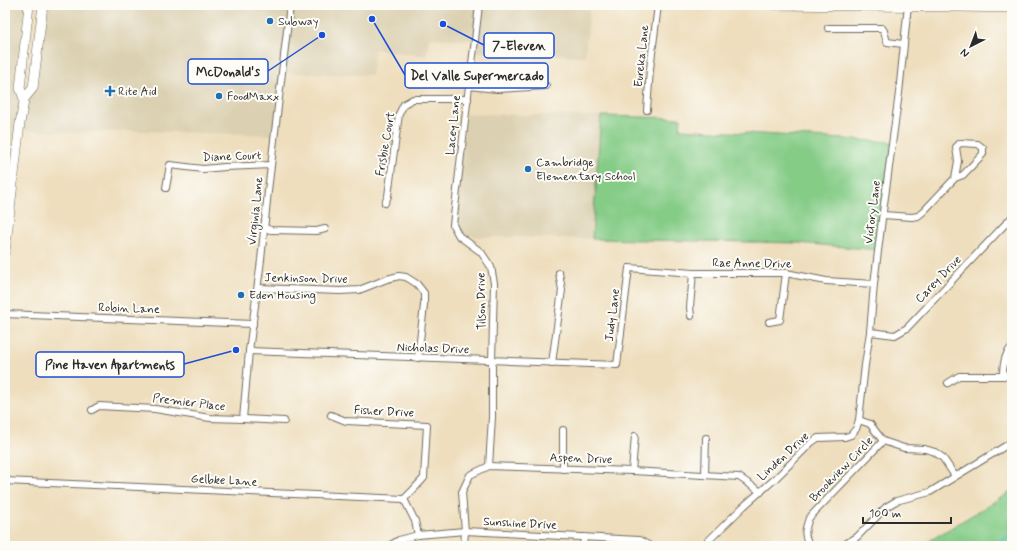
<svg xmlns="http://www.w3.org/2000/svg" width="1017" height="551" font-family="Mynerve,sans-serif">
<rect width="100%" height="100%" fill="#fdfcf7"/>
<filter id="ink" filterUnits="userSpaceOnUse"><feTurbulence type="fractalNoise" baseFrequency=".025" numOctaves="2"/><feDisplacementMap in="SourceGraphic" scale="8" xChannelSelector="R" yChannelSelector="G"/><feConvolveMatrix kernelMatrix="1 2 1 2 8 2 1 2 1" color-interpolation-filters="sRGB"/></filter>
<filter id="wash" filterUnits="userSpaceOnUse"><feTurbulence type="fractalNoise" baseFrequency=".012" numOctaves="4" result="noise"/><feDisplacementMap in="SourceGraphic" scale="16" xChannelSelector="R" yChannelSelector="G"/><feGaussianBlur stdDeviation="0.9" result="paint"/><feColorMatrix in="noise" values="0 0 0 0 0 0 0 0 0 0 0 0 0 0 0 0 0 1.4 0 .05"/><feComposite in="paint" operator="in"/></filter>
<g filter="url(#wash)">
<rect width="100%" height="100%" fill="#eedebd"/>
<g fill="#dbd0b1">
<polygon points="5,5 29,5 20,88 24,98 33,88 43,5 590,5 585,56 473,52 475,40 429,38 426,56 375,49 371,75 282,73 274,135 137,131 63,133 20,130 5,236"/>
<polygon points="466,114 601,116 592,239 459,236 453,225"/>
</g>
<g fill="#85cc87" stroke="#587c59">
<polygon points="601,116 681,118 680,129 892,142 878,250 799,243 592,239"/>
<polygon points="1012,491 1012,546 921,546"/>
</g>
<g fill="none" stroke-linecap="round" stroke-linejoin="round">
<polyline stroke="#4dbbc5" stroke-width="2" points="994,546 1012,534"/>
</g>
</g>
<g filter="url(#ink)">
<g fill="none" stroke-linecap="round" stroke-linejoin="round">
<defs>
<g id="street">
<polyline points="479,5 475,40 469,86 453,225 459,236 481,252 491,267 494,283 492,361 492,417 489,466"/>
<polyline points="828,28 882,28 884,31 887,42 903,44"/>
<polyline points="469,86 497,89 546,86"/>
<polyline points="647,110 650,69 658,5"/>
<polyline points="166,188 170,165 203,169 225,167 271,165"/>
<polyline points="385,203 388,196 399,114 404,104 413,99 468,99"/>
<polyline points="883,215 912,217 918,216 923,212 955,178 963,175 983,154 983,148 978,144 960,143 956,147 958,161 955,178"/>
<polyline points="264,228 271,230 317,231 325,229"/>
<polyline points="258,288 340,291 359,290 387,279 399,276 406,277 417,284 424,293 424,305 418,358"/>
<polyline points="5,314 253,324"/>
<polyline points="691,316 690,307 693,273"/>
<polyline points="769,322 780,320 786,273"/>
<polyline points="870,332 895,335 907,328 1012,217"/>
<polyline points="249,351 617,365 629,268 693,273 786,273 826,281 874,284"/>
<polyline points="552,363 562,290 559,273"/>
<path d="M1003,376C1003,366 1004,354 1012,347"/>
<polyline points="948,383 959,376 1003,376 1012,377"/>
<polyline points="92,410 99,406 155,409 210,418 243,419 284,421"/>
<polyline points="331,415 346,421 427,425 424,478 413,490 404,499"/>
<polyline points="243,419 249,351 261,260 268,191 290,5"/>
<polyline points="859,420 870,424 883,441"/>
<polyline points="563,469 563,430"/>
<polyline points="632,471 635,436"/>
<polyline points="705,475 706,438"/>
<polyline points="5,481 404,499 415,521 418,535"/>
<polyline points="389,546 399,540 418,535 465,531 639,540 650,546"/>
<polyline points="464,546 465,531 462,492 470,475 489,466 632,471 739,477 761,492"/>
<polyline points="583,546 584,537"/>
<polyline points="703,546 744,506 776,478 812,442 818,438 845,437 851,435 856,429 859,420 865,365 870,332 874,284 882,219 899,93 908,5"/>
<path d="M810,546C803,534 805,530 809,518L883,441L904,448L925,449L935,452L943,458L955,476"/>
<polyline points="842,546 857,537 886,507 896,501 930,492 1012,442"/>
</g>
<g id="secondary">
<polyline points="775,5 960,7 1012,8"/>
<polyline points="24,99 20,88 29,5"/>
<polyline points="5,252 20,123 24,101 24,99 33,88 43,5"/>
</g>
</defs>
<use href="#street" stroke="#6f6a5e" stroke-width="8"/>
<use href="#secondary" stroke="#6f6a5e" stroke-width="10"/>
<use href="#street" stroke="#fff" stroke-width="6"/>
<use href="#secondary" stroke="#fff" stroke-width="9"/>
</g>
</g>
<g fill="#1f6fb2" stroke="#fdfcf7" stroke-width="1.5">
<circle cx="270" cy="21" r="4"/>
<path d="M108 85h4v4h4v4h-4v4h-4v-4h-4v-4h4z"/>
<circle cx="219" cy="96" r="4"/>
<circle cx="528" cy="169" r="4"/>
<circle cx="241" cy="295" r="4"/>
</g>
<g text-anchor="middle" stroke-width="4" stroke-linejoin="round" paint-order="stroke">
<g font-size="12" fill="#2b2b2b" stroke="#fdfcf7" text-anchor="start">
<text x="278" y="25">Subway</text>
<text x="118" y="95">Rite Aid</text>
<text x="227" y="100">FoodMaxx</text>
<text x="536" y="166">Cambridge<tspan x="536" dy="14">Elementary School</tspan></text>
<text x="249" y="299">Eden Housing</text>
</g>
<g font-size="12" fill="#2b2b2b" stroke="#fdfcf7">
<text transform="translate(641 56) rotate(-84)" y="4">Eureka Lane</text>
<text transform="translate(453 125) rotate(-84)" y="4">Lacey Lane</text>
<text transform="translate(385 144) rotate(-80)" y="4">Frisbie Court</text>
<text transform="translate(232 156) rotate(-2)" y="4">Diane Court</text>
<text transform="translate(255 211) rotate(-84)" y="4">Virginia Lane</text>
<text transform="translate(872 212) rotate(-83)" y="4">Victory Lane</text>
<text transform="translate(752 263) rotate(1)" y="4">Rae Anne Drive</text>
<text transform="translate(306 278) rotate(1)" y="4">Jenkinson Drive</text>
<text transform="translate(938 279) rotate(-46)" y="4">Carey Drive</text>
<text transform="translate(481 301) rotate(-91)" y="4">Tilson Drive</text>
<text transform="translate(129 308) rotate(2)" y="4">Robin Lane</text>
<text transform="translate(612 315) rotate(-83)" y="4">Judy Lane</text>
<text transform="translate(433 348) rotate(2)" y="4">Nicholas Drive</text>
<text transform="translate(189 402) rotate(7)" y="4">Premier Place</text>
<text transform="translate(384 411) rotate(3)" y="4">Fisher Drive</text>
<text transform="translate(783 456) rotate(-43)" y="4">Linden Drive</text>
<text transform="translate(581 458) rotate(2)" y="4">Aspen Drive</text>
<text transform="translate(841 469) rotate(-46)" y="4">Brookview Circle</text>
<text transform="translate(224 480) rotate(3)" y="4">Gelbke Lane</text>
<text transform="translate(520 523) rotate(3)" y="4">Sunshine Drive</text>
</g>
</g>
<path fill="none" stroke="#1d4ed8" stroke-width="1.5" d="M443 24L484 45M322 35L268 71M372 19L405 75M236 350L184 364"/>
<g fill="#1d4ed8" stroke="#fdfcf7" stroke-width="1.5">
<circle cx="443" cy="24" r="4"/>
<circle cx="322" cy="35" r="4"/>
<circle cx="372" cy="19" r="4"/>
<circle cx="236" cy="350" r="4"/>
</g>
<g fill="#fdfcf7" stroke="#1d4ed8" stroke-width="1.5">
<rect x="484" y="33" width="70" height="25" rx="4"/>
<rect x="188" y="59" width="80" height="25" rx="4"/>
<rect x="405" y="63" width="143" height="25" rx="4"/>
<rect x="36" y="352" width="148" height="25" rx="4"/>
</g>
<g font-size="13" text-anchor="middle" font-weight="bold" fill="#2b2b2b">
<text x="519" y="50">7-Eleven</text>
<text x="228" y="76">McDonald's</text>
<text x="477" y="80">Del Valle Supermercado</text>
<text x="110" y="369">Pine Haven Apartments</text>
</g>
<rect width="1017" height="551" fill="none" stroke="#fdfcf7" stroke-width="20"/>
<g transform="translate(971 46) rotate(222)" stroke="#fdfcf7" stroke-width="3" paint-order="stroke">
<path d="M0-3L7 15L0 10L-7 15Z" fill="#2b2b2b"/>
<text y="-6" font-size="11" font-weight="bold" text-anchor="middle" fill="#2b2b2b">N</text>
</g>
<path d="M863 517v6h88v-6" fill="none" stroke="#2b2b2b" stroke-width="2"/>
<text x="869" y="517" font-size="12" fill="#2b2b2b" stroke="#fdfcf7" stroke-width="3" paint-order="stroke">100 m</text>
</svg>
